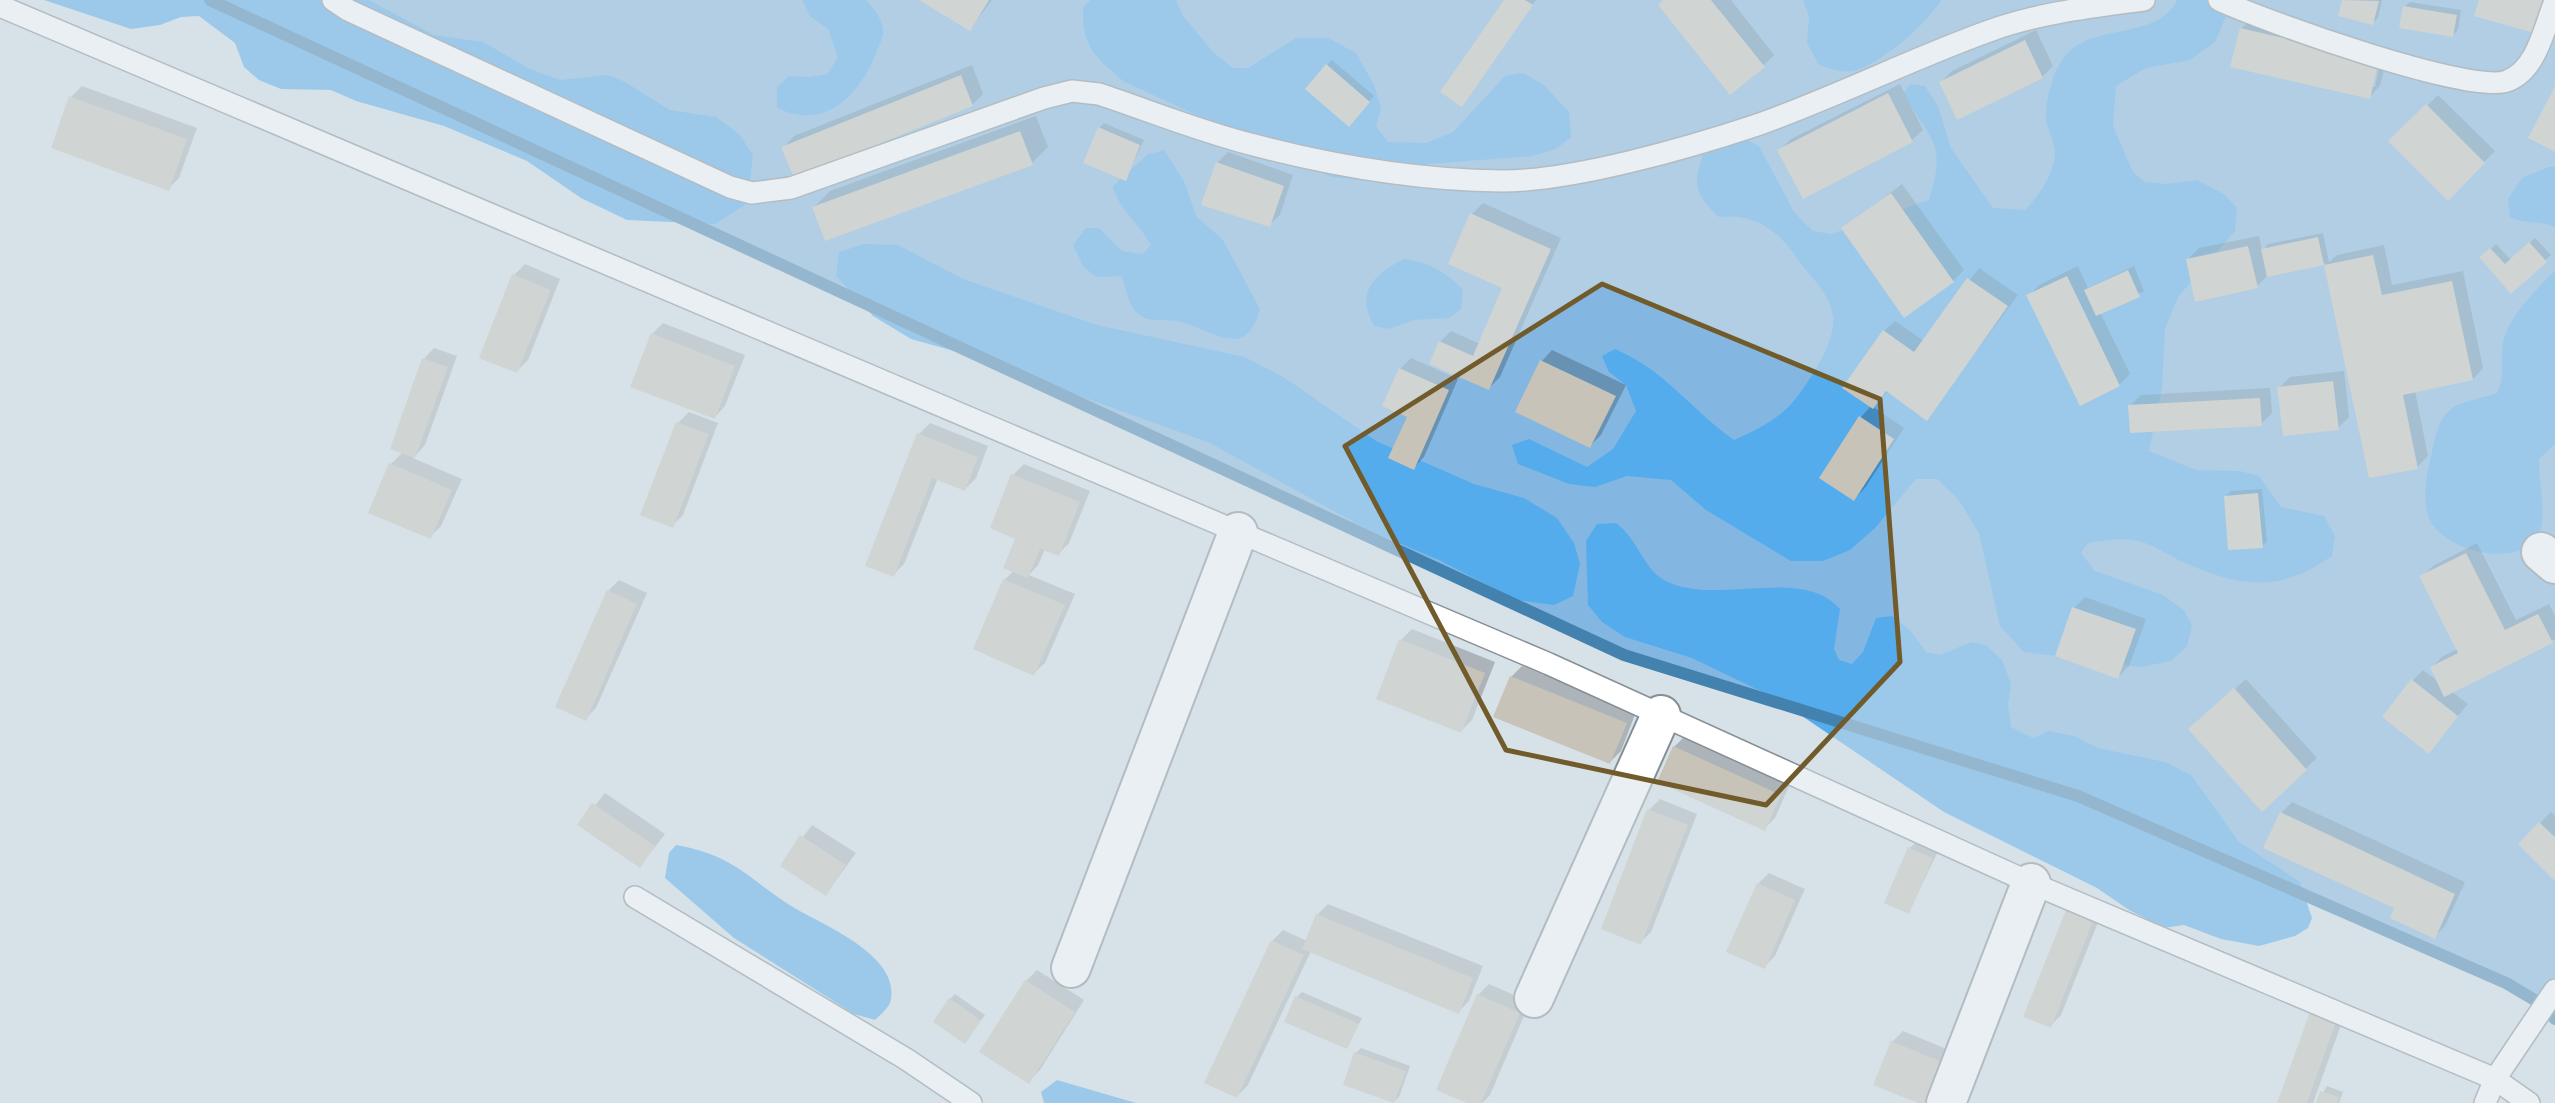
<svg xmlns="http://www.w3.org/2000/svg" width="2555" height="1103" font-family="Rubik,sans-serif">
<rect width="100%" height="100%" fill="#d7e1e8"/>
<polygon fill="#83b7e1" points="210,0 2555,0 2555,1019 2545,1006 2506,983 2078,796 1624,655"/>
<g fill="#54aced">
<polygon points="44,0 369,0 434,35 483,42 530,69 560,80 608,75 625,82 670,110 716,117 739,134 753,155 748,203 715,224 627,220 581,198 527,161 444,126 356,101 331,90 281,89 259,80 244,67 235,43 199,16 181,17 160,25 131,29"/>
<path d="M802,0H866C874,8 884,21 883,33C883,39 878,47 876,53C859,96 825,131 777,108V87L789,76L808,77L828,74L838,57L828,29L810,16Z"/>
<path d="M1090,0H1176L1183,16L1214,53L1233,68H1248L1296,38H1328L1356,53L1374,85L1381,108L1376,126L1388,142L1426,143L1453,132L1505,76L1523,73L1544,85L1569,112L1571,137L1556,149L1533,156L1428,164L1373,181L1331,177L1123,81C1094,55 1082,47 1083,7Z"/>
<path d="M1803,0H1941C1927,24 1884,61 1857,70C1844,74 1831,69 1819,65L1807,43L1809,16Z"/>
<path d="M2177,0H2233L2215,42L2190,60L2146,68L2116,86L2113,126L2133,172L2145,182L2166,184L2197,180L2224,194L2237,208L2235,231L2178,297L2165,328L2162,388L2149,451L2196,470L2240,471L2259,476L2281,507L2324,516L2335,536L2332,556C2278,594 2238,587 2181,561C2168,555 2155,546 2142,542C2124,537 2106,540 2088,543L2081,553L2095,571L2163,595L2184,610L2192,626L2187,646L2171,661L2141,667L2024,652L2000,626L1979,533L1958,499L1937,479H1916L1875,528L1850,550L1823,561H1791L1706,510L1671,480L1627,476L1595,487L1569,484L1518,464L1512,445L1529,439L1587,467L1613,449L1636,411L1626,385L1609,372L1602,356L1615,349C1665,370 1691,410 1734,440C1755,431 1777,420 1792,403C1807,386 1837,340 1833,317C1830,292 1811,279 1798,259C1777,230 1756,213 1719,217C1696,195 1692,186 1703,155L1742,138L1759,146L1794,212L1813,231L1831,234L1929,200C1948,139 1929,142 1904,93L1910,84L1925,86L1938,106L1951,148L1993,208L2025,210C2038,197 2054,174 2055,154C2056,142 2046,129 2046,117C2046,99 2053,70 2065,56C2092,22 2158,41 2177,0Z"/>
<path d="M1164,150L1184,181L1196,216L1223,240L1260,309C1246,364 1210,327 1176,321C1161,319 1147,324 1135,311C1128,303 1126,286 1121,276L1096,277L1083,266L1073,245L1086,228H1099L1122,251L1143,254L1151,245C1139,223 1117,207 1113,186L1147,155Z"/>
<path d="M2549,167H2555V227C2539,221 2525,224 2510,217L2508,199L2522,178Z"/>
<polygon points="864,244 898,245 963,279 1097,325 1245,357 1285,378 1376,441 1474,484 1524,498 1557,518 1574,543 1580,564 1573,596 1554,605 1516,600 1439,560 1368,530 1210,443 961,353 911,339 873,316 836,276 839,252"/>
<path d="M1404,259C1429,263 1446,271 1463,290L1461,309L1449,318L1414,320L1389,329L1374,326C1355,292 1374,274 1404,259Z"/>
<path d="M2555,271V444L2539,459C2538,481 2549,520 2537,538C2515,570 2437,549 2428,515C2422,495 2427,471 2432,452C2435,436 2438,420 2451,409C2461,401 2484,398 2497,393C2507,374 2498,355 2505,335C2513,313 2538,287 2555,271Z"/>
<path d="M1616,523C1638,539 1643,568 1664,580C1715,608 1801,564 1840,609L1834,649L1839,660L1852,664L1863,652L1876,618L1892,616L1910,630L1926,652L1940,655L1971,642L1986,645L2002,660L2011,684L2008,705L2011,727L2033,738L2049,731L2074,736L2098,748L2165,762L2191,775L2238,841L2300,882L2312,918L2308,928L2295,936L2259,946L2221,939L2184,925L2164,928L2129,910L2097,888L1944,812L1777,699L1692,658L1625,637L1602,622L1588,605L1586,541L1597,524Z"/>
<path d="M676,845C738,856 749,881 798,910C826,926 899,956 891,999C890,1007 881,1014 875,1020L854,1014L734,938L665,878L669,853Z"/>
<polygon points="1057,1080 1136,1103 1044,1103 1041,1092"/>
</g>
<g fill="#0003" fill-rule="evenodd">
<polygon points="922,0 992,0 970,29"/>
<polygon points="1506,0 1536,0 1462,105"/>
<polygon points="1665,0 1731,0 1774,55 1764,65"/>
<polygon points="2344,0 2382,0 2378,18 2372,23 2340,15"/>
<polygon points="2410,2 2461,10 2458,30 2453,35 2404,7"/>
<path d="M2252,18L2389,49L2380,86L2369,97L2241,29ZM2382,52L2375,87H2371Z"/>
<polygon points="2036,30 2053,66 2042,77 1941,82 1952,71"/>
<polygon points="1332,60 1374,96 1354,120 1327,65"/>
<polygon points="972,65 983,94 972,105 784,147 794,136"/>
<polygon points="1900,84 1923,130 1912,140 1780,150 1791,139"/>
<polygon points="82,86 197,128 179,178 168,189 71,97"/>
<polygon points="2438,95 2495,151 2448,198 2391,141"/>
<polygon points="1036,116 1048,147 1032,163 814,207 830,191"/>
<polygon points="1104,123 1144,140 1125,179 1099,128"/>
<polygon points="1228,152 1293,175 1280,215 1269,225 1217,163"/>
<polygon points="1902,184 1964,270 1953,281 1843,229"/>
<polygon points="1483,203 1561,238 1500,377 1489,388 1440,342 1451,331 1480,344 1504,287 1472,214"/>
<polygon points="2323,233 2329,262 2337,255 2384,245 2392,285 2463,271 2483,368 2473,379 2415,391 2428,456 2417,467 2370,476 2325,263 2268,275 2257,286 2188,259 2199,248 2259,236 2262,251 2268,244"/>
<polygon points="2535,238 2551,255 2511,291 2487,252 2496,244 2511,260"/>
<polygon points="525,264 560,279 528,360 517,371 514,275"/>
<polygon points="2078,266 2088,288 2134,266 2144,291 2100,312 2130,374 2119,385 2029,296 2039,285"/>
<polygon points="1979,268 2018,295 1926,419 1888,391 1873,407 1904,428 1865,488 1854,499 1821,477 1861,417 1871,406 1884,331 1895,321 1924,341"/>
<polygon points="663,323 745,355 725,406 715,417 652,334"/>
<polygon points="434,348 457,356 425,445 413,458 462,479 441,526 430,537 391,464 403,452 424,359"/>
<polygon points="1552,350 1626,385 1601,435 1590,446 1517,411 1542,361"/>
<polygon points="1411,358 1458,379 1424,457 1413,468 1409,416 1400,369"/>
<polygon points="2344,371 2349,417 2338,428 2279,388 2290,377"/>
<polygon points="2270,388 2272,413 2261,424 2130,406 2141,395"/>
<polygon points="689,412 718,423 683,515 672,526 678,423"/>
<polygon points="930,423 988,446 976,478 965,489 938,478 904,564 893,575 919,434"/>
<polygon points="1024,464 1090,491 1069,543 1058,554 1045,549 1038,565 1029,575 1075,594 1045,663 1034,673 1004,580 1014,571 1018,538 1013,475"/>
<polygon points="2262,489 2267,541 2262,546 2226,496 2231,491"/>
<polygon points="2477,543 2516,620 2549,604 2555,616 2555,639 2451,691 2468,704 2429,751 2412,681 2423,670 2439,682 2432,667 2443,656 2458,649 2422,577 2433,566"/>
<polygon points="619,580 647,593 596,708 585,719 608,591"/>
<polygon points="2085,597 2146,619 2129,666 2118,677 2074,608"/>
<polygon points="1412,629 1495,662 1472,720 1461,731 1401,640"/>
<polygon points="1522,666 1636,712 1621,751 1610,762 1495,716 1511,677"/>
<polygon points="2246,679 2317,758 2262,809 2201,719"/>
<polygon points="1685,736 1790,784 1775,818 1764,829 1674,747"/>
<polygon points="605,793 665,834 640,866 580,824"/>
<polygon points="1660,799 1697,814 1651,932 1640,943 1649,810"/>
<polygon points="2292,802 2465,882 2445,926 2434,937 2397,907 2281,813"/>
<polygon points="2551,812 2555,816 2555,879 2520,844"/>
<polygon points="812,825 856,853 826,894 782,865"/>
<polygon points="1915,843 1937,853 1909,912 1910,848"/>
<polygon points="1769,873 1805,889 1775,956 1764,967 1758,884"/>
<polygon points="2078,900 2103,910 2061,1015 2050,1026 2067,911"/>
<polygon points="1328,904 1483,966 1469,1001 1458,1012 1311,951 1248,1085 1237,1096 1272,941 1283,930 1307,941 1317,915"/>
<polygon points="1037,970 1084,1000 1040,1070 1029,1081 1026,981"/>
<polygon points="1489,984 1530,1002 1490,1095 1482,1103 1471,1103 1478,995"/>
<polygon points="1302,992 1362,1018 1347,1047 1297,997"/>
<polygon points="955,994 985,1015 965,1042 950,999"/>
<polygon points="2346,1011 2313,1103 2279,1103 2312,1013"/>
<polygon points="1903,1031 1961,1055 1923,1103 1892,1042"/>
<polygon points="1361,1048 1410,1066 1399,1097 1393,1102 1356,1053"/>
<polygon points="2327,1086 2343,1092 2339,1103 2317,1103"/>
</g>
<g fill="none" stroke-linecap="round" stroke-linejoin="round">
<polyline stroke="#4382af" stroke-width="12" points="210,0 1624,655 2078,796 2506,983 2545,1006 2555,1019"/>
</g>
<g fill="#c8c3b9">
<polygon points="919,0 989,0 970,31"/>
<polygon points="1504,0 1525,0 1533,5 1462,107 1440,92"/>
<polygon points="1663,0 1711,0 1765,67 1730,95 1658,5"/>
<polygon points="2342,0 2379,1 2373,25 2338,16"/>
<polygon points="2479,0 2544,0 2534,33 2474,16"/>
<polygon points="2403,6 2457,15 2453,37 2399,28"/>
<polygon points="2240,28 2379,60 2370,99 2230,67"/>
<polygon points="2025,40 2043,78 1957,120 1939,82"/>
<polygon points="1326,64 1370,102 1349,127 1305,89"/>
<polygon points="961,75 973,106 794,178 781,147"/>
<polygon points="2555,86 2555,152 2528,138"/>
<polygon points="1888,93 1913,142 1803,199 1777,150"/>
<polygon points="69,96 187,139 169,191 51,148"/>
<polygon points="2426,104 2485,163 2448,201 2388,141"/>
<polygon points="1098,127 1140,145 1126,181 1083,163"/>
<polygon points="1020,131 1033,165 825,241 812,207"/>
<polygon points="1216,162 1284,186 1270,227 1201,205"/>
<polygon points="1891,193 1954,282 1904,318 1841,228"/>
<polygon points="1470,213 1551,249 1489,390 1429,364 1439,341 1473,356 1502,288 1448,264"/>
<polygon points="2318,237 2324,265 2267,277 2261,249"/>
<polygon points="2529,242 2547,262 2511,294 2479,257 2490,248 2505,264"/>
<polygon points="2248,246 2258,288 2195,302 2186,259"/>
<polygon points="2373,255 2382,295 2452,281 2473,380 2403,395 2418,469 2369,478 2324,265"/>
<polygon points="2128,270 2140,297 2096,316 2084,290"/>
<polygon points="512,274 551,290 517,373 479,358"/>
<polygon points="2067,276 2120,386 2080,406 2026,295"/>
<polygon points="1967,278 2008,306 1927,421 1886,391 1873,409 1842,388 1883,330 1914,352"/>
<polygon points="651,333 735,366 715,419 630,387"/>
<polygon points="422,358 448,367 415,458 390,449"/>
<polygon points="1540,360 1616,396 1590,448 1515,412"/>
<polygon points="1399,368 1449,390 1414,470 1388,458 1407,417 1382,406"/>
<polygon points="2333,381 2339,430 2283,436 2277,387"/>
<polygon points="2260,398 2262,426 2130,433 2128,405"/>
<polygon points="1859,416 1894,439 1854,501 1819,478"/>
<polygon points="676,422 709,434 673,528 640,515"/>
<polygon points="917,433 978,457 965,491 932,478 894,577 865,566"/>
<polygon points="389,463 452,490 431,539 368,513"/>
<polygon points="1011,474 1080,502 1059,556 1040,549 1028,578 1003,568 1015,539 990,528"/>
<polygon points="2258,493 2263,548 2228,550 2224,496"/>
<polygon points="2466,553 2505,630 2538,614 2553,643 2444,697 2430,667 2458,653 2419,576"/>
<polygon points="1003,579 1065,605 1034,676 973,649"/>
<polygon points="607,590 637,604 586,721 555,707"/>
<polygon points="2072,607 2136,629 2118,679 2055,656"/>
<polygon points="1399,639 1485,673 1461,733 1376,699"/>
<polygon points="1510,676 1627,723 1610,764 1493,717"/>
<polygon points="2411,679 2458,716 2429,754 2382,717"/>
<polygon points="2234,688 2307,770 2262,812 2188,729"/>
<polygon points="1673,746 1781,795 1765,831 1657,782"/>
<polygon points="592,803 655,846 640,868 577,825"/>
<polygon points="1647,809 1688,825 1641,945 1601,929"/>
<polygon points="2280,812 2455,894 2435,939 2390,918 2394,908 2263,848"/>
<polygon points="2539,822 2555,837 2555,881 2518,844"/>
<polygon points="800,835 846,865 826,896 780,866"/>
<polygon points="1908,847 1933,858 1909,914 1884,903"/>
<polygon points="1757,883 1795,900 1765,969 1726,952"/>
<polygon points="2066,910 2093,921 2051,1028 2023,1017"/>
<polygon points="1316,914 1473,978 1459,1014 1302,949"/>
<polygon points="1271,940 1304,955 1237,1098 1204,1083"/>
<polygon points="1025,980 1075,1012 1029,1084 979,1052"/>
<polygon points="1477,994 1520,1013 1481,1103 1467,1103 1436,1090"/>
<polygon points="1295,996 1359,1024 1347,1049 1284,1022"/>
<polygon points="949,998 981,1020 965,1044 933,1022"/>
<polygon points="2310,1012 2336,1022 2307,1103 2277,1103"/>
<polygon points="1891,1041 1952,1066 1937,1103 1918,1103 1873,1085"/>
<polygon points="1354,1052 1406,1071 1394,1103 1343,1085"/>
<polygon points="2320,1091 2339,1097 2337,1103 2316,1103"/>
</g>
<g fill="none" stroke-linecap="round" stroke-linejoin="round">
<defs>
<g id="service">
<path d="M333,0L348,10L730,187L752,193L791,188L1044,98L1072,91L1099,94C1150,111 1202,132 1254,145C1334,166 1419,180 1502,181C1573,181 1688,148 1757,125C1836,97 1911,59 1989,31C2038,13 2092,7 2144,0"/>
<path d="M2219,0C2262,20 2470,95 2507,81C2537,70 2544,28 2555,1"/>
<polyline points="0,6 1549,664 2031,883 2495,1079 2529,1103"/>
<polyline points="635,897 906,1059 971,1103"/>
<polyline points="2485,1103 2495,1079 2555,990"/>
</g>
<g id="minor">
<polyline points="2541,552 2555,564"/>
<polyline points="1071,968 1238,532"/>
<polyline points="1534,998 1661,715"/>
<polyline points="1946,1103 2031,883"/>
</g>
</defs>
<use href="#service" stroke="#868f96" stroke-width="24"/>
<use href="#minor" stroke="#868f96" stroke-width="42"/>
<use href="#service" stroke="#fff" stroke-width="21"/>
<use href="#minor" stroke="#fff" stroke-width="38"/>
</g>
<path d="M0 0H2555V1103H0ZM1602,284L1880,399L1900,662L1766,805L1506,750L1345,446Z" fill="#d7e1e8" fill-opacity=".55" fill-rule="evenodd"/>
<path fill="none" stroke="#715b2b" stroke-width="5" stroke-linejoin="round" d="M1602,284L1880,399L1900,662L1766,805L1506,750L1345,446Z"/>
</svg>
